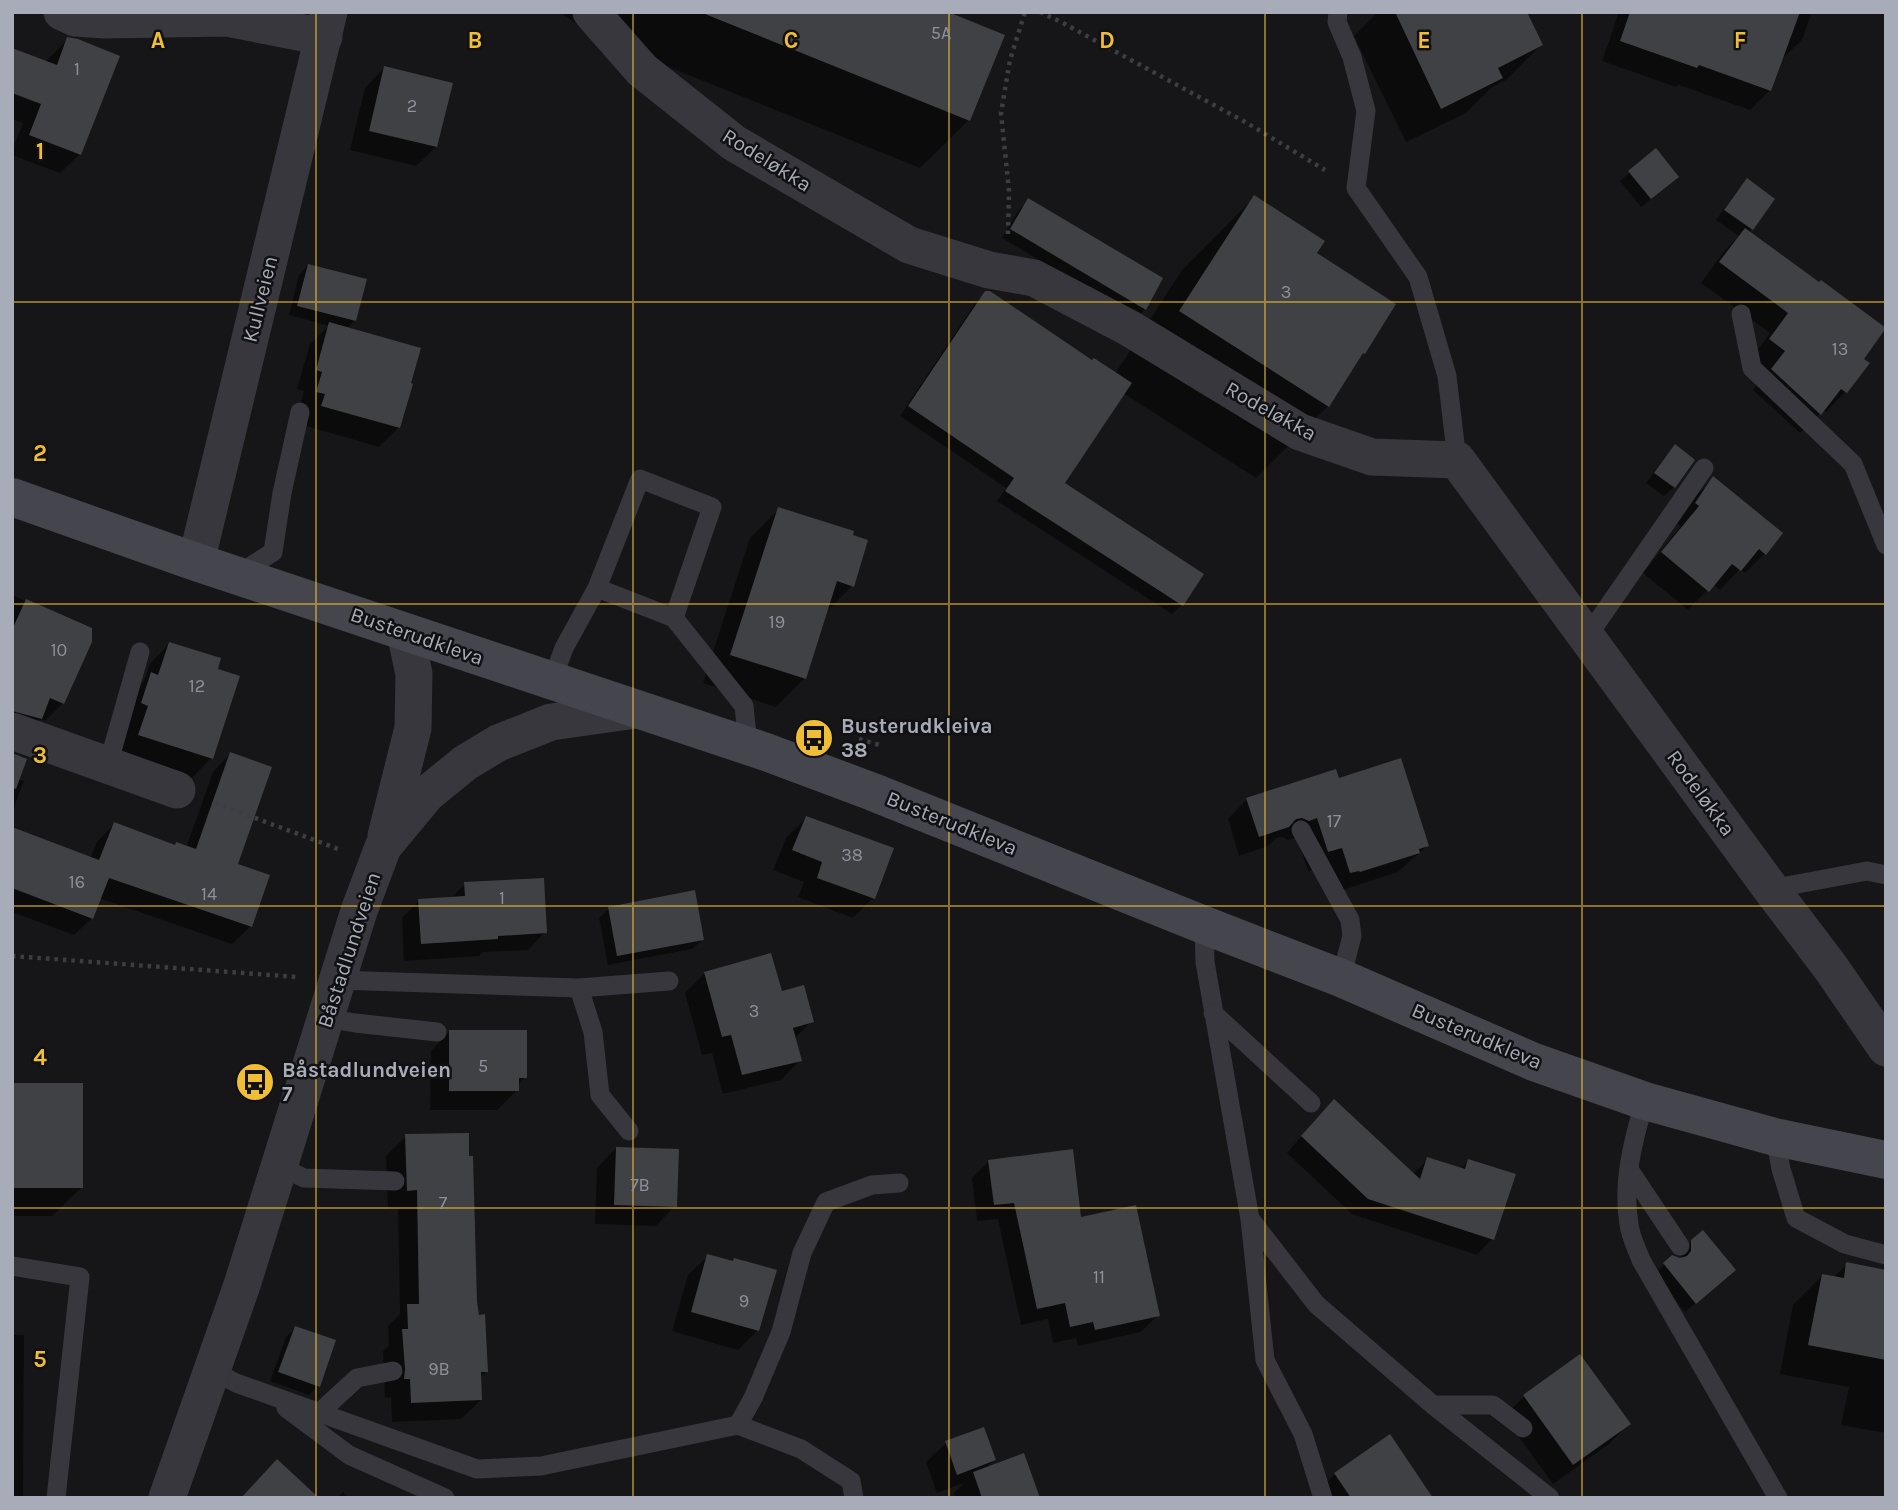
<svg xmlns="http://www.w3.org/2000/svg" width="1898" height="1510" font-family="Karla,sans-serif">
<rect width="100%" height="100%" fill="#161618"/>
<g fill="#0007">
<polygon points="560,12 944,12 969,120 920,168 594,37"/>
<polygon points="1378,12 1525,12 1541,45 1506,80 1492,87 1466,113 1406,142 1354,36"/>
<polygon points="1619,12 1812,12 1802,40 1782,59 1770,90 1750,110 1679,85 1676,87 1602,61"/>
<polygon points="68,39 80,154 60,173 12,155 12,151 23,123 12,119 12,50 46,63 48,59"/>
<polygon points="384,68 436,147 416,166 350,150 365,88"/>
<polygon points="1630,172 1667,186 1641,207 1620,181"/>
<polygon points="1747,181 1773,199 1748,233 1861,359 1867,364 1845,392 1826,412 1823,410 1800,433 1753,390 1767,371 1751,359 1770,333 1701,283 1725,250 1739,236 1716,220 1738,190"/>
<polygon points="1254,198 1314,254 1363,353 1357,359 1328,406 1256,478 1123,393 1063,484 1202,574 1181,605 1172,614 997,501 1006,488 900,416 976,302 986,293 1092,362 1115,374 1182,270"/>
<polygon points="1029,200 1145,309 1136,318 1002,238 1019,210"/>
<polygon points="308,265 355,320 346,329 399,427 379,447 303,425 298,411 304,391 297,389 310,344 329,326 289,315 299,275"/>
<polygon points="1675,447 1692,461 1674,487 1664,496 1646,483 1666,456"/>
<polygon points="1714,478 1765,553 1745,573 1740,569 1720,590 1713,584 1688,610 1643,573 1681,526 1677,523 1694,498"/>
<polygon points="779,509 852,586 826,612 805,678 776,707 703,683 750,538"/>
<polygon points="12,595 90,629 63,703 45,721 40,719 22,736 12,733"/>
<polygon points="169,644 216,670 211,758 192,778 120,755 129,725 123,723 131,694 144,681 150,664"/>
<polygon points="230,754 236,865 268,876 250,927 232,944 99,898 92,918 74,935 12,912 12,829 90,859 97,842 114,824 174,847 186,848 213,772"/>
<polygon points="12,755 17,779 24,781 12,812"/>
<polygon points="1338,780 1427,846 1398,872 1340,891 1322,866 1308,871 1297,837 1288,840 1282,837 1276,838 1268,846 1239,856 1228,819 1247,799"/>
<polygon points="806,818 873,898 853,918 798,897 804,882 773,870 786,838"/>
<polygon points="465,884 545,932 528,950 483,952 479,956 404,961 402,918 419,901 450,899"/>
<polygon points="609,909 702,940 692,949 608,965 599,918"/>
<polygon points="705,973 781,993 812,1021 794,1039 800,1060 781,1080 723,1094 712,1053 702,1055 685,993"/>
<polygon points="450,1031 525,1077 517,1086 517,1090 497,1110 430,1110 431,1051"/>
<polygon points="12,1085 82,1187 52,1216 12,1216"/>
<polygon points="1318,1117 1413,1174 1428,1159 1460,1169 1469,1161 1492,1239 1477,1255 1352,1214 1287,1153"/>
<polygon points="406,1136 475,1302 486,1372 480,1378 481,1400 461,1419 392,1422 391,1397 385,1398 383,1351 389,1346 388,1326 400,1314 398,1209 388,1209 386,1156"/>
<polygon points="616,1148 675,1206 656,1226 595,1224 597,1168"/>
<polygon points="989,1161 1079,1219 1158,1315 1141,1332 1078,1346 1076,1338 1053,1343 1048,1319 1021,1325 998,1219 977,1221 972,1178"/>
<polygon points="1692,1241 1724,1279 1685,1312 1654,1274 1673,1257 1682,1259 1682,1251"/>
<polygon points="708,1256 758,1330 738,1350 672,1331 688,1275"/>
<polygon points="1847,1264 1886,1272 1886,1433 1841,1425 1849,1387 1780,1374 1793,1305 1822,1276 1833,1278"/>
<polygon points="296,1328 318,1386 309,1395 270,1381 286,1337"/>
<polygon points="12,1335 24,1335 23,1498 12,1498"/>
<polygon points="1579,1357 1628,1424 1609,1444 1553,1484 1504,1416 1524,1397"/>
<polygon points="983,1429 994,1460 984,1469 1038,1498 956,1498 954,1493 964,1483 937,1493 926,1462 946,1443"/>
<polygon points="1389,1437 1419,1498 1318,1498 1315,1494 1335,1474"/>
<polygon points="343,1492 349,1498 337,1498"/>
</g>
<g fill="#404145">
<polygon points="705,12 948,12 1005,35 970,121 705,14"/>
<polygon points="1395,12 1527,12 1543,45 1498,68 1503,78 1441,109"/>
<polygon points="1630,12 1800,12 1771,91 1699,65 1697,68 1620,41"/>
<polygon points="67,37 78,39 120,56 81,155 29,135 41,104 12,93 12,48 57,65"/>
<polygon points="384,66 453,83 437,147 369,131"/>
<polygon points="1656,148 1679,177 1651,199 1628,171"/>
<polygon points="1747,178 1775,199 1753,230 1724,210"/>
<polygon points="1254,195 1325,241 1317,253 1396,304 1365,354 1363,353 1329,407 1179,311"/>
<polygon points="1028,198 1163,278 1146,310 1010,229"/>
<polygon points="1745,228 1819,282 1821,280 1886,328 1864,359 1870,363 1847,393 1841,389 1821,415 1771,369 1785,351 1769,339 1788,313 1719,262"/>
<polygon points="308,264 367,279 356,321 297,306"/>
<polygon points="985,291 990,291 1092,360 1094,358 1132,383 1065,483 1204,574 1183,606 1005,491 1014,478 908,406"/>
<polygon points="329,322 421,348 411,383 413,384 400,428 321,406 325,394 316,392 322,372 316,370"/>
<polygon points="1675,444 1695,460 1675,488 1654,473"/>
<polygon points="1713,476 1783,533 1766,555 1759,549 1741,571 1732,564 1709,592 1661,552 1699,506 1695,503"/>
<polygon points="778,507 854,531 853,535 868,540 854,587 837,581 806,679 730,655"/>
<polygon points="26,599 92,628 92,642 64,704 50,698 42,719 12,711 12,630"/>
<polygon points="169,642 221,658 218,669 240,676 213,759 138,735 148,706 141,703 151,672 158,675"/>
<polygon points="230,752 272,767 238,864 270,875 252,927 109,878 93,919 12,888 12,827 99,860 114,822 175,845 176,842 196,849"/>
<polygon points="12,753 27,759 16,789 12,788"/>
<polygon points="1401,758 1429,846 1419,849 1420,853 1360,872 1359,871 1350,873 1342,848 1328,852 1317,818 1309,821 1302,818 1296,819 1289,827 1259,837 1246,798 1336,769 1339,778"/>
<polygon points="806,816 894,848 875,899 817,878 822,862 792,850"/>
<polygon points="544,878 547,933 498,936 498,939 421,944 418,899 465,896 464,882"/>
<polygon points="695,890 704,940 617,956 608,907"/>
<polygon points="771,953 782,991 804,985 814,1022 793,1028 802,1061 742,1075 731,1035 722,1037 704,972"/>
<polygon points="449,1030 527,1030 527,1078 519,1078 519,1091 449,1091"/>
<rect x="12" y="1083" width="71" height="105"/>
<polygon points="1334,1099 1420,1179 1427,1157 1465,1169 1468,1159 1516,1174 1494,1240 1368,1199 1301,1136"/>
<polygon points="469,1133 469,1156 473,1156 477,1302 479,1315 485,1314 488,1372 481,1372 482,1400 411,1403 410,1379 404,1379 405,1369 402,1329 408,1329 407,1304 419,1304 417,1190 407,1191 405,1134"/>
<polygon points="616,1147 679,1149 677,1207 614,1205"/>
<polygon points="1073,1149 1081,1217 1136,1205 1160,1316 1095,1330 1093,1322 1070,1327 1065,1303 1037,1309 1014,1203 994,1205 988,1160"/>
<polygon points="1703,1230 1736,1270 1696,1304 1663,1263 1672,1255 1680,1258 1687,1256 1691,1251 1691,1240"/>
<polygon points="707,1254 733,1261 734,1258 777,1270 759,1331 691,1312"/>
<polygon points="1846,1262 1886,1270 1886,1360 1808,1345 1822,1274 1844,1278"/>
<polygon points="295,1326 336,1340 320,1387 278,1372"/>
<polygon points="1580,1354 1631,1424 1573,1465 1523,1395"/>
<polygon points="984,1427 996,1460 957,1475 945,1441"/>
<polygon points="1390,1434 1433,1498 1351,1498 1334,1473"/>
<polygon points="1024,1453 1040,1498 982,1498 973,1472"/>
<polygon points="277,1459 319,1498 241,1498"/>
</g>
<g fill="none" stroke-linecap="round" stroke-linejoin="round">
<g stroke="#3d3e44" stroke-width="4.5" stroke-dasharray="3.5 5" stroke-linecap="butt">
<polyline points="1040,12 1063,23 1247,123 1325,170"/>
<polyline points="1008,234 1009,191 1001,113 1010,60 1025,12"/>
<polyline points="859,739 883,746"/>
<polyline points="215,803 341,850"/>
<polyline points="12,956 297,977"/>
</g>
<g stroke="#37373d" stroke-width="19">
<polyline points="1338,12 1337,22 1352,57 1366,111 1356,188 1418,277 1447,376 1457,460"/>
<polyline points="1741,314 1752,368 1853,464 1886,545"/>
<polyline points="237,575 273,552 282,493 300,412"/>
<polyline points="674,618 744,706 748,745"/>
<polyline points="1587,637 1704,468"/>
<polyline points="552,681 564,648 597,588 640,479 712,507 674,618 597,588"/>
<polyline points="108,765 140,652"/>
<polyline points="1301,830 1350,920 1352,936 1341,978"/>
<polyline points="1771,889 1867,871 1886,875"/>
<polyline points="1204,925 1205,962 1250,1219 1265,1360 1303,1434 1323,1498"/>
<polyline points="337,980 579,988 669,981"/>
<polyline points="579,988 593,1032 600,1095 629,1131"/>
<polyline points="1213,1013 1311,1103"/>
<polyline points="326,1018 355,1023 437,1032"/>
<path d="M1645,1101C1633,1139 1622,1184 1629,1224C1630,1236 1637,1249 1641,1260L1778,1498"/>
<polyline points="1775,1137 1781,1169 1796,1218 1845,1244 1886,1255"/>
<polyline points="279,1166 304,1178 395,1181"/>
<polyline points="1630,1171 1680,1246"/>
<polyline points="1251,1220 1316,1304 1433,1405 1550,1498"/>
<polyline points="12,1266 80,1277 56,1498"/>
<polyline points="212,1370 236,1383 477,1469 541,1466 738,1425 801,1449 851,1481 854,1498"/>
<polyline points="1433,1405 1493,1405 1523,1428"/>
<polyline points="286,1408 349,1455 445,1498"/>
<polyline points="319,1413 357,1378 393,1371"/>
<polyline points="738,1425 753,1398 781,1332 802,1253 826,1202 872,1185 899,1183"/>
</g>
<g stroke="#37373d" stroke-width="37">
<polyline points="62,12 75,18 105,20 227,18 324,37"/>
<polyline points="591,12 642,70 734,143 909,245 989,270 1034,278 1129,328 1300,432 1372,457 1457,460 1771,889 1831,968 1886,1048"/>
<polyline points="196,562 329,12"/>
<polyline points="12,731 177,790"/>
<polyline points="386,836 413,728 414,674 405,632"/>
<polyline points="167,1498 242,1285 359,911 383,847 427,794 465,763 498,743 551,722 636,710"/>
</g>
<polyline stroke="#45464d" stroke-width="38" points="12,497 196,562 766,752 873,792 1204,925 1341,978 1534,1062 1645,1101 1775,1137 1886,1160"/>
</g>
<path fill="none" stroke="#efbd36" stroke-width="2" stroke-opacity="0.55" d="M316,12V1498M633,12V1498M949,12V1498M1265,12V1498M1582,12V1498M12,302H1886M12,604H1886M12,906H1886M12,1208H1886"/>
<defs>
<symbol id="bus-disc" viewBox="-11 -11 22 22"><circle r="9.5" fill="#efbd36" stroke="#111113"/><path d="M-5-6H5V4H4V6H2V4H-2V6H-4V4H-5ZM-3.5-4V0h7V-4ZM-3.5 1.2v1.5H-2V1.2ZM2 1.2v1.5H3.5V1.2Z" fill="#111"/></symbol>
</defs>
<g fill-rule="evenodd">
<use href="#bus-disc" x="792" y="716" width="44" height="44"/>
<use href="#bus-disc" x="233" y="1060" width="44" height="44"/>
</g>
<g text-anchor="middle" stroke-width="5" stroke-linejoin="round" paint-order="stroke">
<g font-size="18" fill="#8e919b">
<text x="941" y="39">5A</text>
<text x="77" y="75">1</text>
<text x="412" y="112">2</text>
<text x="1286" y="298">3</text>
<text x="1840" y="355">13</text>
<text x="777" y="628">19</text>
<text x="59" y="656">10</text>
<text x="197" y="692">12</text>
<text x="1334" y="827">17</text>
<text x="852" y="861">38</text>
<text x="77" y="888">16</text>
<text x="209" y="900">14</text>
<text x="502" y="904">1</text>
<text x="754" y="1017">3</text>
<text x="483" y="1072">5</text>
<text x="640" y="1191">7B</text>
<text x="443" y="1209">7</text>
<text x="1099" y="1283">11</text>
<text x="744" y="1307">9</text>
<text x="439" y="1375">9B</text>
</g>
<g font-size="21" fill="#a8acb8" stroke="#111113">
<text transform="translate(767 160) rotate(32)" y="7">Rodeløkka</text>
<text transform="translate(260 299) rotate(-76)" y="7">Kullveien</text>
<text transform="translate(1271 411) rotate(29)" y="7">Rodeløkka</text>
<text transform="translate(417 636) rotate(19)" y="7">Busterudkleva</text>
<text transform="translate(1701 793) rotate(54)" y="7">Rodeløkka</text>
<text transform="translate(952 823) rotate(22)" y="7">Busterudkleva</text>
<text transform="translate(349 950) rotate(-72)" y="7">Båstadlundveien</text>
<text transform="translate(1477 1036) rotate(23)" y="7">Busterudkleva</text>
</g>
<g font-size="21" font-weight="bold" fill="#a8acb8" stroke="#111113" text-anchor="start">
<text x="841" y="733">Busterudkleiva<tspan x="841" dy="24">38</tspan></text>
<text x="282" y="1077">Båstadlundveien<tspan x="282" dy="24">7</tspan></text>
</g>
</g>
<g font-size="23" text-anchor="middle" font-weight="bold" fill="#efbd36" stroke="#111113" stroke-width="5" stroke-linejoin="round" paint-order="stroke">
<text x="158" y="48">A</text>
<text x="475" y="48">B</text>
<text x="791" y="48">C</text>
<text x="1107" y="48">D</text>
<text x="1424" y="48">E</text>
<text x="1740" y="48">F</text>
<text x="40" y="159">1</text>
<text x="40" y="461">2</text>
<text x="40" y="763">3</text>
<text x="40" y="1065">4</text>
<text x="40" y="1367">5</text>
</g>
<rect width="1898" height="1510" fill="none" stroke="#a8acb8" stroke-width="28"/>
</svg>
